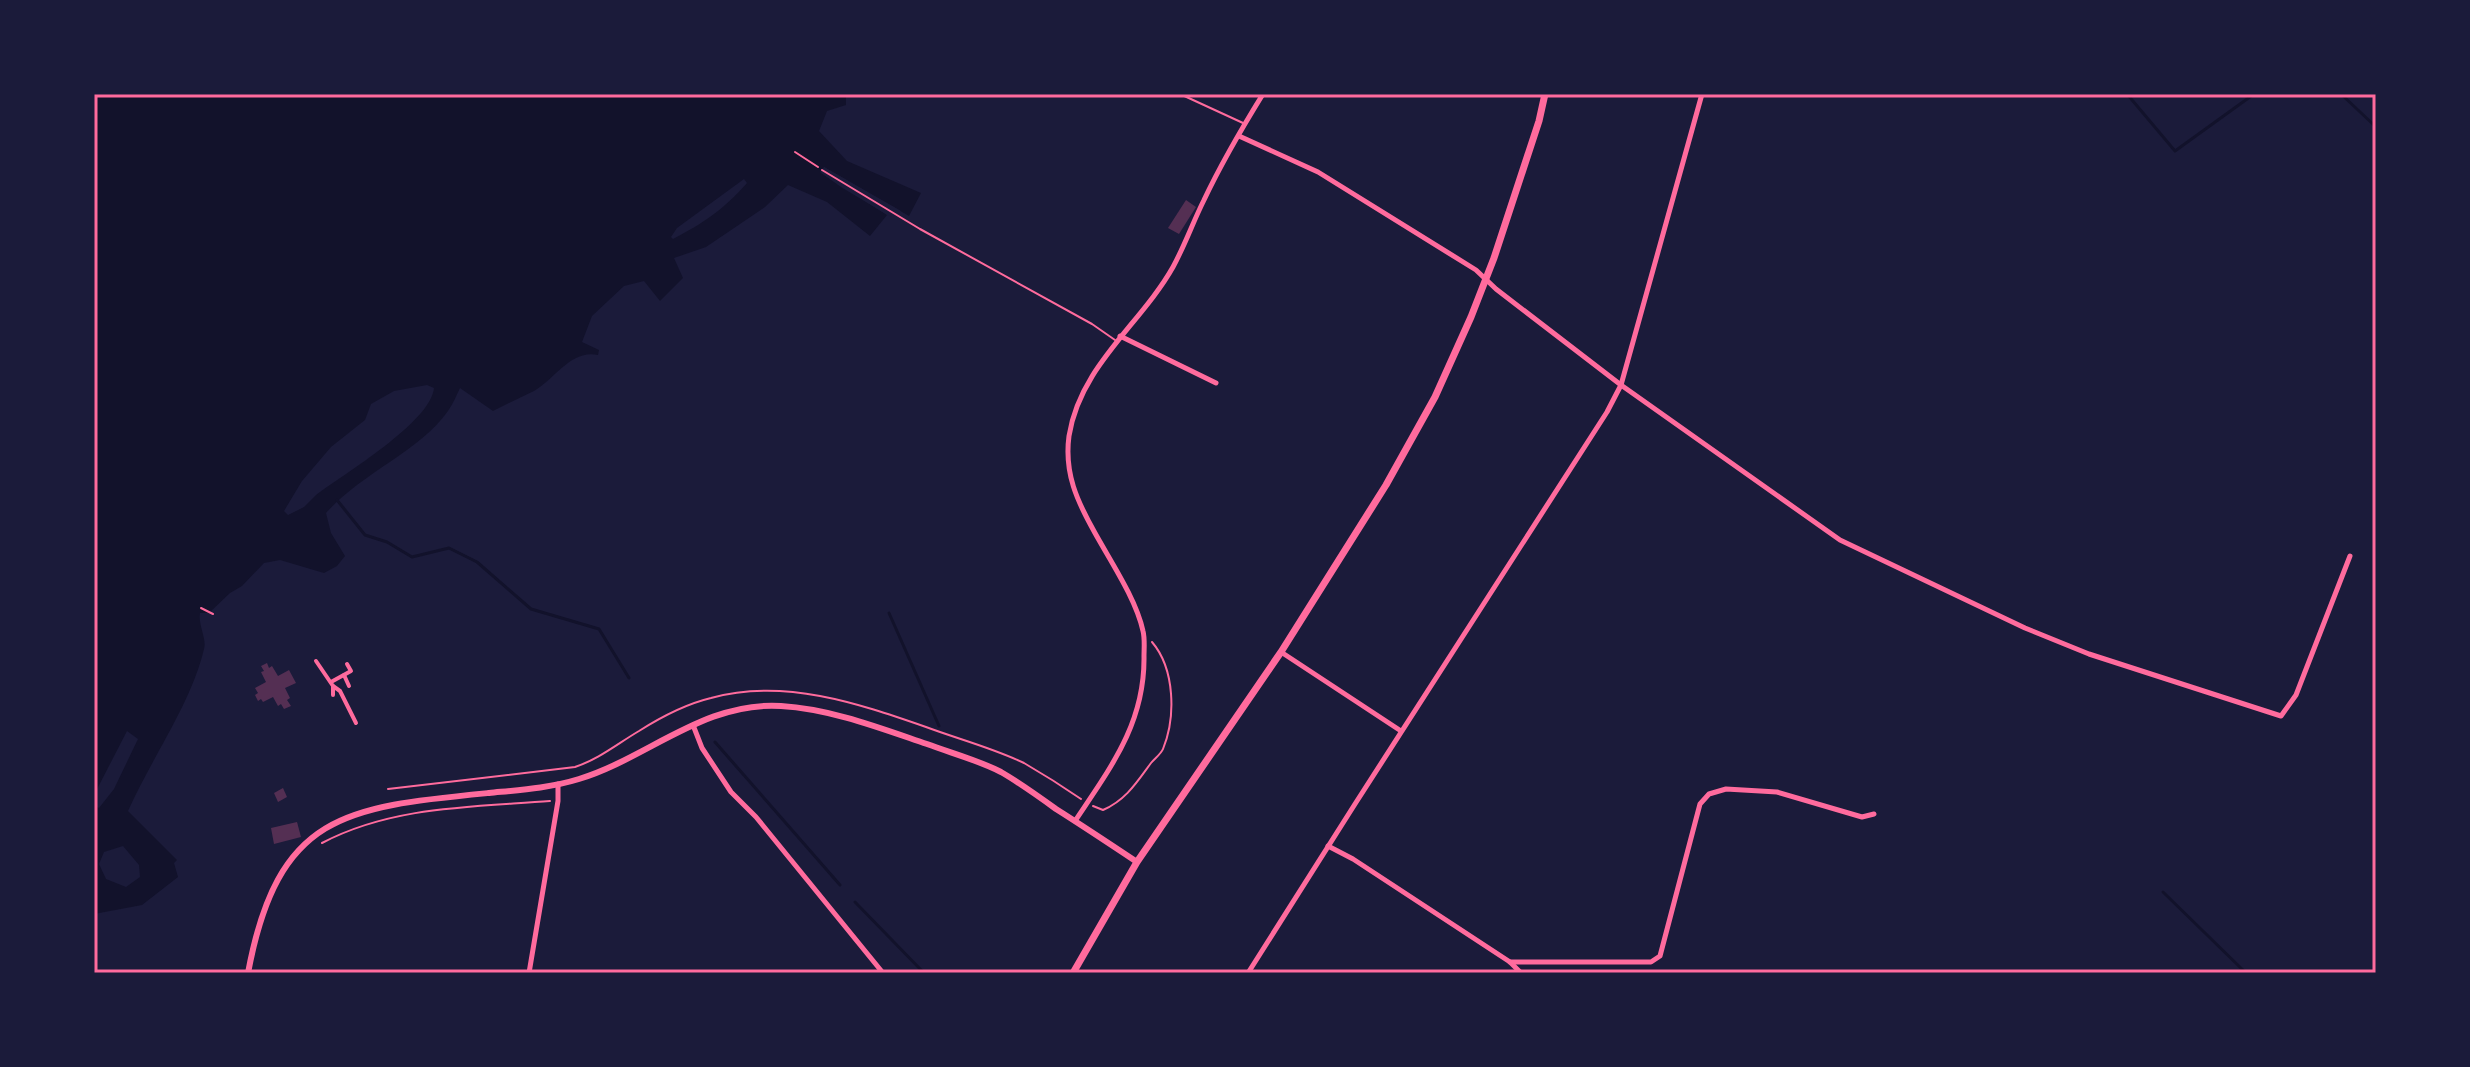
<svg xmlns="http://www.w3.org/2000/svg" width="2470" height="1067" font-family="'Nunito Sans',sans-serif">
<rect width="100%" height="100%" fill="#1b1b3a"/>
<path fill="#12122b" fill-rule="evenodd" d="M94,94H846V105L827,111L819,131L847,161L921,193L909,216L824,167L821,173L887,215L870,236L827,202L788,185L765,207L706,247L674,258L683,278L660,301L644,281L624,286L592,316L582,342L599,350L598,355C571,349 555,379 534,391C520,398 506,404 493,411L460,388C456,396 453,404 448,411C420,451 360,474 326,513L331,533L345,556L337,566L324,573L280,560L264,563L242,586L230,593L209,613H200C198,626 207,638 204,649C191,704 151,759 128,811L177,860L174,863L178,877L142,905L94,914V806L99,808L114,789L138,739L127,731L94,795ZM744,179L747,183C724,209 704,223 673,239L671,237L677,228ZM427,385L434,388C431,422 344,474 316,495L304,507L288,515L284,511L302,481L331,447L365,420L371,404L394,391ZM123,846L139,865L140,877L126,887L106,879L99,864L104,852Z"/>
<polygon fill="#1b1b3a" points="824,167 901,211 899,215 837,179 890,212 891,217 841,187 820,172"/>
<g fill="none" stroke-linecap="round" stroke-linejoin="round">
<g stroke="#12122b" stroke-width="3">
<polyline points="2127,94 2175,151 2254,94"/>
<polyline points="2341,94 2376,127"/>
<polyline points="337,500 365,535 387,542 412,557 449,548 477,562 531,609 599,629 629,678"/>
<polyline points="889,613 939,726"/>
<polyline points="715,742 840,885"/>
<polyline points="2163,892 2246,973"/>
<polyline points="855,902 924,973"/>
</g>
</g>
<g fill="#542f53">
<polygon points="1186,200 1196,207 1179,234 1168,228"/>
<polygon points="267,663 269,668 272,666 278,676 289,670 296,683 285,688 290,698 287,700 291,706 284,709 281,704 278,706 273,697 263,702 261,699 258,701 255,695 258,693 255,688 266,682 261,672 264,671 261,666"/>
<polygon points="283,788 287,797 278,802 274,793"/>
<polygon points="297,822 301,837 274,844 271,828"/>
</g>
<g fill="none" stroke-linecap="round" stroke-linejoin="round">
<g stroke="#ff6b9d" stroke-width="2">
<polyline points="795,152 818,167"/>
<polyline points="201,608 213,614"/>
<path d="M388,789L575,767C599,759 617,744 639,731C661,717 686,704 711,698C784,678 857,703 926,727C958,739 993,748 1024,763C1043,774 1062,786 1081,799"/>
<path d="M1093,806L1103,810C1126,800 1137,782 1151,763C1155,758 1161,754 1163,749C1176,717 1175,669 1152,642"/>
<path d="M322,843C392,806 473,807 550,801"/>
</g>
<g stroke="#ff6b9d" stroke-width="2">
<polyline points="1180,94 1243,123"/>
<polyline points="822,170 920,229 1092,324 1115,340"/>
</g>
<g stroke="#ff6b9d" stroke-width="4">
<polyline points="316,661 333,686 333,695"/>
<polyline points="344,675 349,686"/>
<polyline points="331,682 351,671 347,664"/>
<polyline points="333,686 340,691 356,723"/>
</g>
<g stroke="#ff6b9d" stroke-width="5">
<polyline points="1239,136 1318,172 1476,270 1496,289 1621,385 1840,540 2025,628 2089,654 2281,716 2296,695 2350,556"/>
<polyline points="1120,336 1216,383"/>
<polyline points="1281,652 1401,731"/>
<polyline points="693,725 702,748 731,792 756,817 883,973"/>
<path d="M1075,821C1111,767 1145,723 1144,656C1144,648 1145,639 1143,631C1136,599 1111,562 1095,533C1077,501 1064,473 1069,436C1080,366 1141,324 1173,267C1185,245 1193,222 1204,200C1221,164 1242,128 1263,94"/>
<polyline points="1328,846 1353,859 1510,962 1521,973"/>
<polyline points="1510,962 1651,962 1660,956 1700,804 1709,794 1726,789 1777,792 1862,817 1874,814"/>
<polyline points="529,973 558,801 558,784"/>
<polyline points="1248,973 1355,804 1607,412 1621,385 1702,94"/>
</g>
<path stroke="#ff6b9d" stroke-width="6" d="M248,973C278,813 345,807 489,793C519,790 550,788 579,779C648,758 704,701 781,706C831,709 880,728 927,744C951,753 978,760 1001,772C1020,783 1038,796 1056,809C1083,826 1110,844 1137,862"/>
<polyline stroke="#ff6b9d" stroke-width="7" points="1073,973 1137,862 1281,652 1386,485 1435,397 1471,317 1494,258 1539,121 1545,94"/>
</g>
<rect width="2470" height="1067" fill="none" stroke="#1b1b3a" stroke-width="192"/>
<rect x="96" y="96" width="2278" height="875" fill="none" stroke="#ff6b9d" stroke-width="3"/>
</svg>
